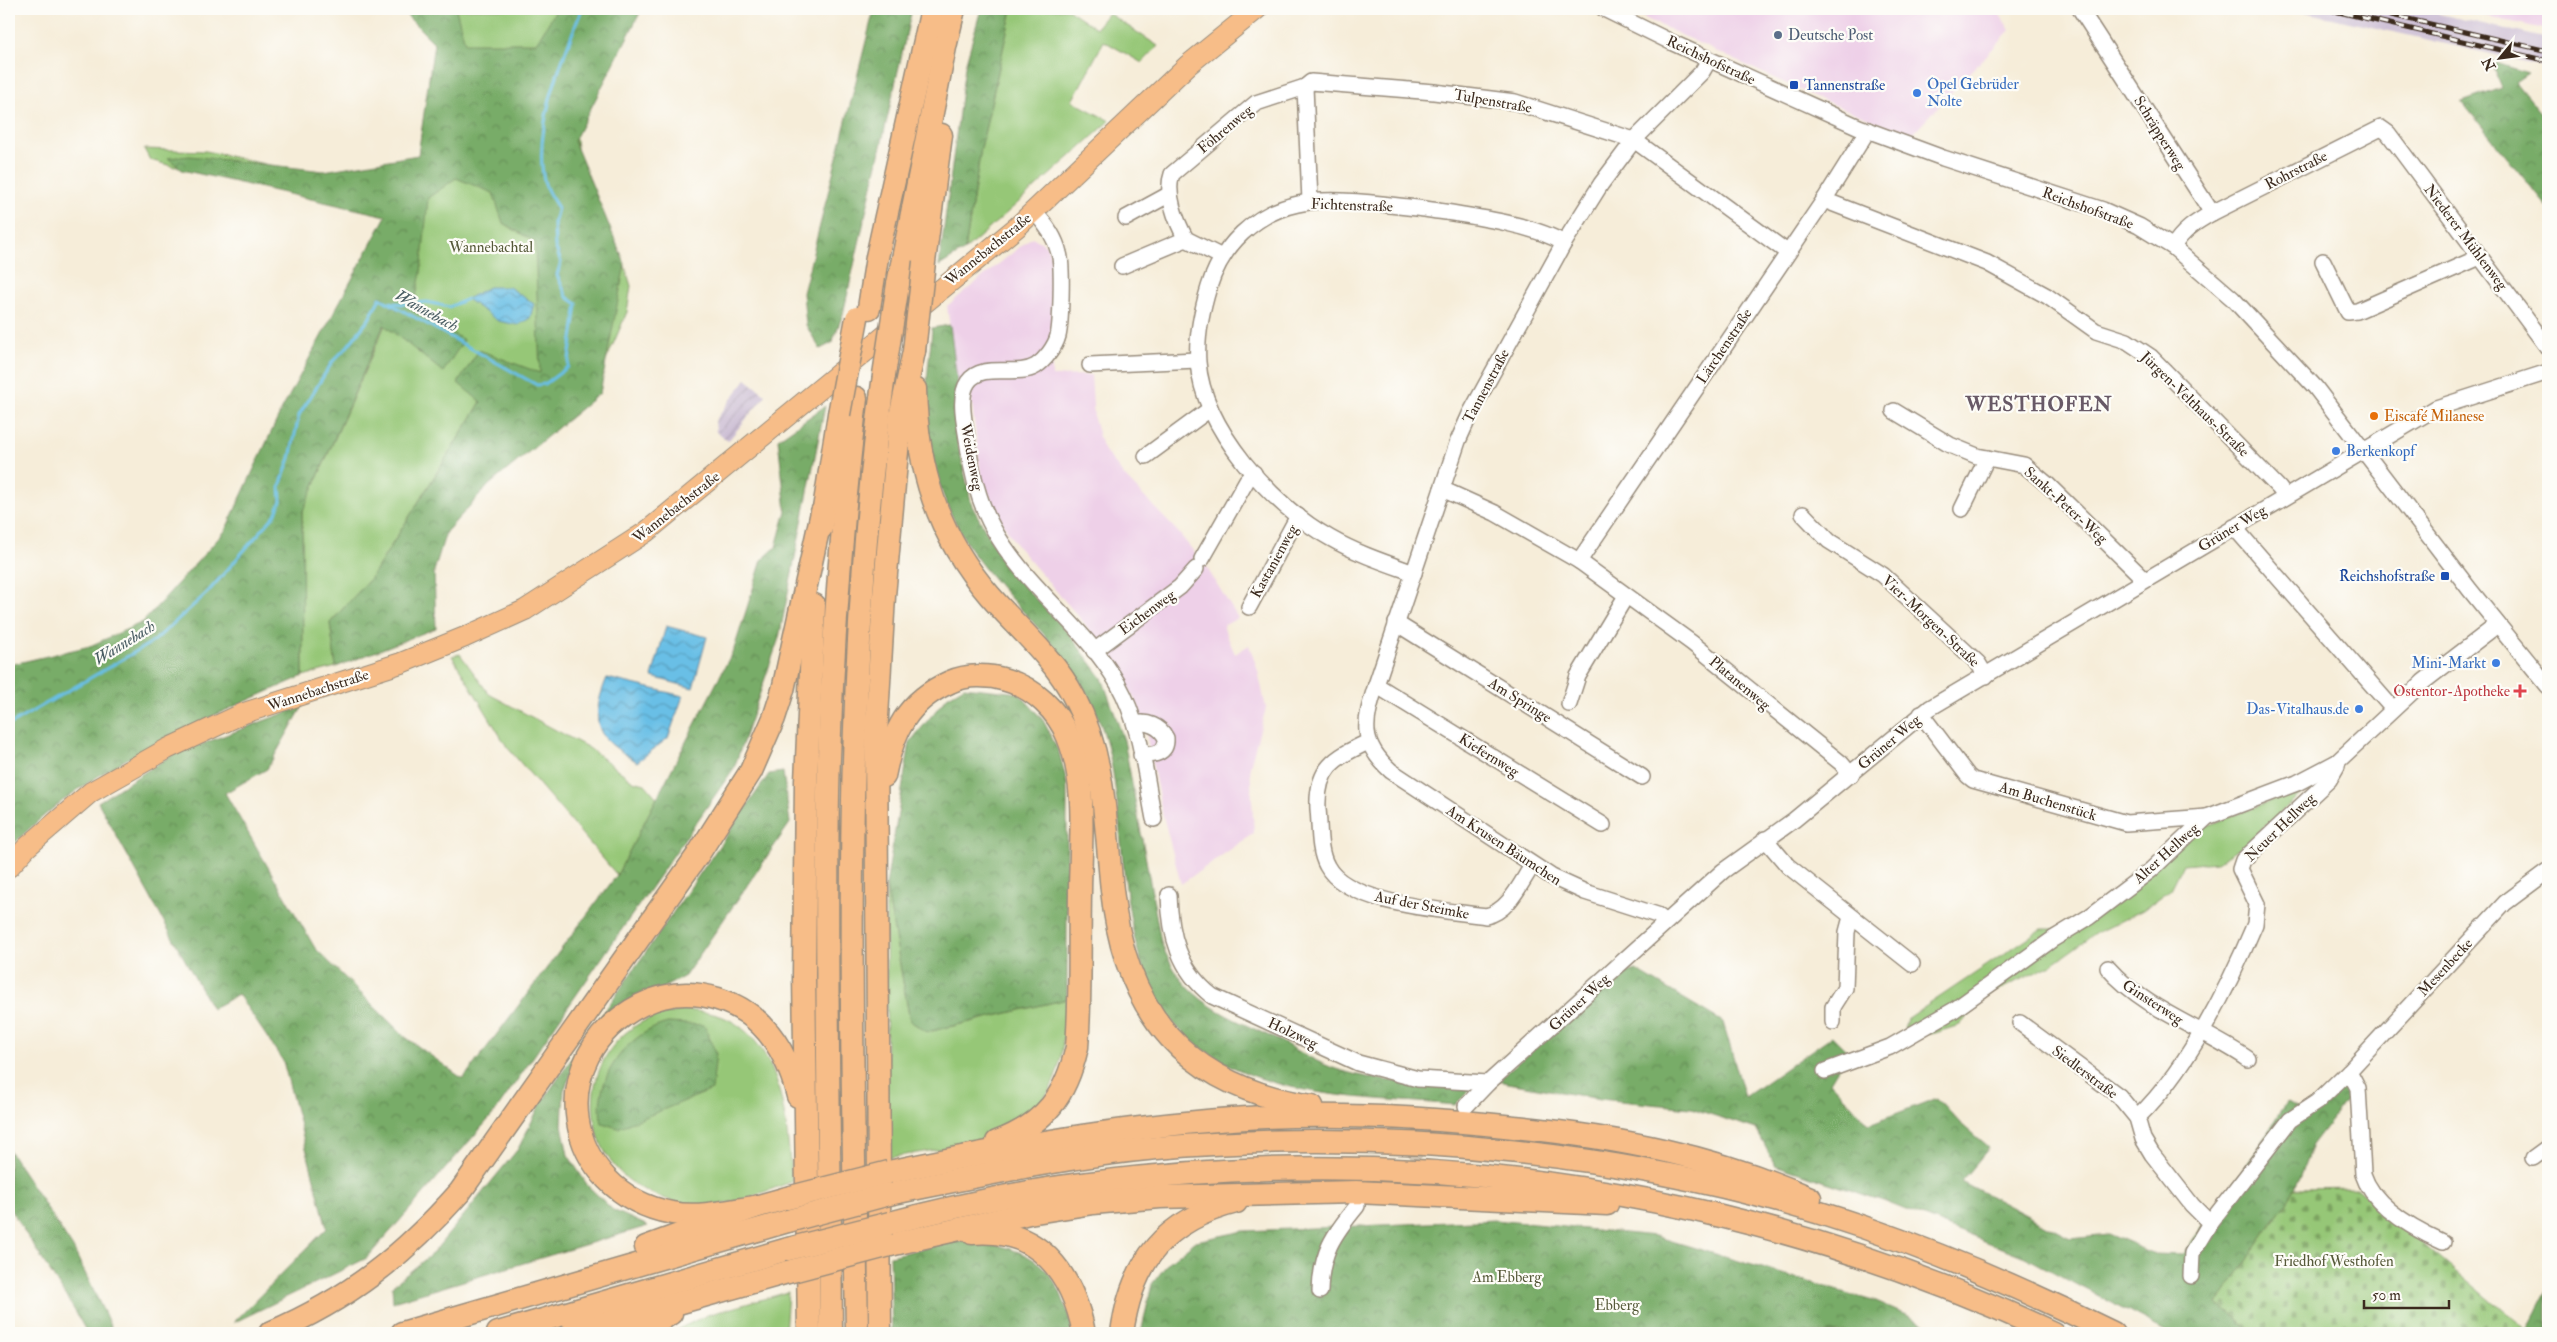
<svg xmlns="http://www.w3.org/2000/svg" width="2557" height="1342" font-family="'IM FELL Double Pica',serif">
<defs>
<pattern id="industrial-furrows" width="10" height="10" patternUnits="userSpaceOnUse" patternTransform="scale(1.25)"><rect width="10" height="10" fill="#ccbed4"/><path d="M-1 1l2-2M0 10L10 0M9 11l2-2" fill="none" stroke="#b0a3b6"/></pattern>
<pattern id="forest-crowns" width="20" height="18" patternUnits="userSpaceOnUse" patternTransform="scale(1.25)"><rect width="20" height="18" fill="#78ac68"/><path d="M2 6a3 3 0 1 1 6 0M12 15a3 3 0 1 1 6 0" fill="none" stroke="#648c55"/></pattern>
<pattern id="cemetery-stones" width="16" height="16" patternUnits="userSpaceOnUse" patternTransform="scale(1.25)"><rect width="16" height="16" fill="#96c777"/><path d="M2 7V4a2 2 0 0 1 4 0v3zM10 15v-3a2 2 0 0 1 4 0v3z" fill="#7ca261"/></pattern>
<pattern id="water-waves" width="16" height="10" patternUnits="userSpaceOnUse" patternTransform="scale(1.25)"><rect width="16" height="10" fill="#69bfe6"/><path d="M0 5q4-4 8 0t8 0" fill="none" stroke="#589bba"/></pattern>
</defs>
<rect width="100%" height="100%" fill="#fdfcf7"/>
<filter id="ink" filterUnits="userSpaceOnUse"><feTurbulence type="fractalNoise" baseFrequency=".02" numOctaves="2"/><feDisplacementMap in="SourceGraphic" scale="10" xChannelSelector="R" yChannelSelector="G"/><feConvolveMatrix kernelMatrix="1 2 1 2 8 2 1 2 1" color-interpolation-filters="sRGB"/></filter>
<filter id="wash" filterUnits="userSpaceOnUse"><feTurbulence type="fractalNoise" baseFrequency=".0096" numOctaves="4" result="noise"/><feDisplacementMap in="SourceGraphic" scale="20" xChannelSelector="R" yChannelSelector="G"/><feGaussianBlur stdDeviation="1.12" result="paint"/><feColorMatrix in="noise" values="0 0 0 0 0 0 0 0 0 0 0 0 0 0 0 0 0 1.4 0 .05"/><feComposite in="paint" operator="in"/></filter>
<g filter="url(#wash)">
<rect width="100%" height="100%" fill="#f6edd9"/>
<g fill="#eed0e8">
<polygon points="1625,9 1996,9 2010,30 1911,136 1813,96"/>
<polygon points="2454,9 2548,9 2548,30"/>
<polygon points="1032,237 1046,245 1052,260 1052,376 1091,375 1094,419 1102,447 1126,478 1178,532 1207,568 1238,618 1223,626 1235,654 1249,645 1258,671 1266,708 1250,766 1254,833 1181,884 1162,812 1147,738 1138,706 1121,673 1085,624 1017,546 996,512 981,476 971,396 957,380 947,306"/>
</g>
<polygon fill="url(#industrial-furrows)" points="746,379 766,395 728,441 716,432 715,421"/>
<polygon fill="#ccbed4" points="2292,9 2418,9 2548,39 2548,67"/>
<g fill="#96c777" stroke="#68784a">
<polygon points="428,9 637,9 575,133 587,217 621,253 631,286 627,312 591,396 481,402 371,578 330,623 336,667 303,676 302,513 385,325 443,371 383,303 395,214 187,164 175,167 150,160 144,149 206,151 269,165 327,173 418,161 449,71"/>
<polygon points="1012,9 1068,9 1096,28 1108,13 1158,46 1142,63 1104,41 1072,101 1110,121 965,250 981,148"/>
<polygon points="460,654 489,694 589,748 633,781 645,784 657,798 617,875 507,747 452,656"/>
<polygon points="2317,779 2245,845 2217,862 2183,865 2171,889 2143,910 2096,933 2051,965 1984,997 1960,1025 1931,1034 1904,1028 1907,1019 2041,929 2079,929 2201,828 2273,800"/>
<path d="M886,885L910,1021L928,1032L1067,999C1064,1024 1064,1055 1055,1078C1030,1144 946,1147 887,1158Z"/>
<path d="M686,1010C702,1012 719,1013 733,1022C786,1054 786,1129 792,1182C761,1192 727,1209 693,1205C666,1202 634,1189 616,1168C578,1123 588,1050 642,1022C656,1015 671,1013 686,1010Z"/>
<polygon points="788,1292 785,1333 670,1333 707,1315"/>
</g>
<g fill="url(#forest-crowns)" stroke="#5a6b43">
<path d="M388,9H456L465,43H536L557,9H642L574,141L625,264L600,393L489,485L446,532L434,571L436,628L336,667L330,623L371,578L481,402L458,383L479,350L540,373L535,242L503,223L493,193L456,178L428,198L421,273L413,310L464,340L443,372L384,325L302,513L303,676C199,723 88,764 9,849V665L90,646L143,622L225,531L282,409L386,216L182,170L168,158L190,156L324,171L418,155L434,43L403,12Z"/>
<polygon points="874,9 912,9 843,314 832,343 820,349 806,325 803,293"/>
<polygon points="981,9 1012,9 981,148 965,250 939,266 965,66"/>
<polygon points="2490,61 2528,73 2515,82 2548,122 2548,208 2462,102 2502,88"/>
<path d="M950,325L957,380V439L972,506L1006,567L1069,634L1102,678L1124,740L1161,942C1184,1004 1227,1015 1280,1041C1299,1051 1319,1064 1339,1070C1381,1083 1427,1084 1471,1089L1455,1105C1361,1096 1255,1101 1182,1032C1114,967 1129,835 1108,748C1089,669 1035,629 986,570C950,526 929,470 926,413C925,385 930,356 932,328Z"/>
<polygon points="825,406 779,638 734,768 495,1112 367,1258 233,1323 327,1228 283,1061 238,994 212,1009 98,802 170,756 303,706 267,769 225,793 315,948 404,1036 463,1079 617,875 734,649 762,560 776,547 786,511 778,439"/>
<polygon points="964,687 1019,693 1043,720 1059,752 1067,783 1067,999 927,1032 910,1021 886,885 910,742 947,697"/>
<polygon points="783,772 790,823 685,976 613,1015 575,1066 564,1090 562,1125 568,1155 588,1186 613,1210 648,1226 393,1302 392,1286 433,1253 518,1149 541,1103 769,774"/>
<polygon points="1636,970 1723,1022 1745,1097 1832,1036 1848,1052 1830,1082 1869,1124 1937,1098 1960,1123 1989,1148 1961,1181 2070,1238 2108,1234 2155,1254 2182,1255 2255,1153 2287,1102 2307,1114 2343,1089 2352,1093 2312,1145 2295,1189 2217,1304 2255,1333 2169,1333 2025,1257 1883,1201 1775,1165 1756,1129 1691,1108 1600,1099 1497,1081 1616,975"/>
<path d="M668,1023L704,1025L716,1053L712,1090L618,1128L602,1123C592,1080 626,1033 668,1023Z"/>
<polygon points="9,1150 73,1248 114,1333 87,1333 75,1311 9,1207"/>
<polygon points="1495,1220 1655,1236 1876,1302 1947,1333 1141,1333 1152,1284 1169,1262 1196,1241 1244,1231"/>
<path d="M972,1240C1039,1252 1057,1266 1073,1333H892L890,1256L949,1242Z"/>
<polygon points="2548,1290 2548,1333 2527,1333 2527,1331"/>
</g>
<polygon fill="url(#cemetery-stones)" stroke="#68784a" points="2358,1188 2527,1331 2527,1333 2255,1333 2217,1304 2295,1189"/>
<g fill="url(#water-waves)" stroke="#527482">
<polygon points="489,287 509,287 534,304 530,318 518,325 498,321 467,299"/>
<polygon points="666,626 707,637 693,688 652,677"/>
<path d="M607,678L683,696L668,738L637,762C627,755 610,746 603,735C592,719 600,694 607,678Z"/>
</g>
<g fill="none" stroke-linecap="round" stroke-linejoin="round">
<g stroke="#69bfe6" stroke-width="3">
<polyline points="387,302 402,304 427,302 449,307 467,299"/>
<path d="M9,725L154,641L207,593L275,515L281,501L280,486L290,458L299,415L333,361L347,347L369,319L380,298L537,385L545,384L568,367L577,304L567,297L557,275L561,262L555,246L554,223L558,208C554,201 547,192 545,184C531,132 563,57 582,9"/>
</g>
</g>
</g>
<g filter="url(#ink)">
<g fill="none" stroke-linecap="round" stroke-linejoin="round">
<polyline stroke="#d1c6b4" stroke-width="15" stroke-dasharray="15 8" stroke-linecap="butt" points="1393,1173 1454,1118"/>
<defs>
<g id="minor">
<polyline points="1604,9 1673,43 1859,127 1943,158 2103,210 2139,226 2173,247 2233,299 2315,387 2470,590 2548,686"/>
<path d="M2080,9L2212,213C2196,222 2182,231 2173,247"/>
<polyline points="1824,200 1987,263 2047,296 2096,331 2127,341 2151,357 2279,488 2285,496"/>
<polyline points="1310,201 1305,87 1311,82 1434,92 1515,102 1634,140 1787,252"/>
<path d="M1034,212C1046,224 1055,236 1059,253C1063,265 1061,324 1058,336C1055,347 1045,360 1036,366C1016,378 983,361 968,382C957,398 966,428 968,446C972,474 979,503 993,528C1025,587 1085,626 1118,684C1141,725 1145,774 1154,819"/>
<polyline points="2212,213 2381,128 2388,133 2548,348"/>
<polyline points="1126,218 1170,194"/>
<path d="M1222,257L1186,239C1176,221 1165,193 1172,174L1256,103L1305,87"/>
<polyline points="2323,261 2348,312 2357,311 2480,257"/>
<polyline points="1122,266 1186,239"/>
<polyline points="1090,365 1197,360"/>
<polyline points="1894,411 1950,445 1977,456 2024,465 2048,485 2145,580"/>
<polyline points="1146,456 1210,409"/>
<polyline points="1442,489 1495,513 1579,561 1692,643 1841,763 1851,775"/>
<polyline points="1962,509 1987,458"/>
<polyline points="1803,514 1829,541 1883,575 1978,663 1986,676"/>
<polyline points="2234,527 2393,709"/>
<polyline points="1202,559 1247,480 1254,473"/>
<polyline points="1579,561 1824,200 1868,130"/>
<path d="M1414,573C1386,563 1356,553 1330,538C1272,506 1203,428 1198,362C1196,337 1202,310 1209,287C1222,245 1255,213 1298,204C1331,196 1390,205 1425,209C1463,215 1531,223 1564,243"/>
<polyline points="1249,607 1298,516"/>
<polyline points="1396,623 1642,777"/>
<polyline points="1094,651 1180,587 1196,569"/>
<polyline points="1376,685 1603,825"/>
<polyline points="1569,704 1578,676 1626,596"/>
<polyline points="1921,714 1968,776 1973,780 2126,823 2207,817"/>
<path d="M1135,724C1147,721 1160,726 1166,738C1167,754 1154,755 1141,755"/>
<path d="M1368,742C1334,758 1316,768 1318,809C1320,827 1318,850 1327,866C1347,905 1446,910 1486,916C1509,911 1520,884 1532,866"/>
<polyline points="1765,839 1788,866 1912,964"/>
<path d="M1169,895C1170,935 1179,970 1212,996L1358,1063L1418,1079L1488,1083"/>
<path d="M1666,922L1657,915L1585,892L1552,877L1391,771C1359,742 1364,723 1376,685L1458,441L1471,412L1564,243L1601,184L1634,140L1702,72L1709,60"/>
<path d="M2108,968C2145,1010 2203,1028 2248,1059"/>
<polyline points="1833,1022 1833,1007 1845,988 1847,932 1851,917"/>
<polyline points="2020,1023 2119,1096 2137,1118 2143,1139 2152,1154 2192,1205 2210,1223"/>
<polyline points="1825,1071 1890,1047 1954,1010 2053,939 2089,917 2151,870 2207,817 2297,783 2337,762 2423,682 2497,625"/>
<path d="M2349,1071L2358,1088L2363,1174C2373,1206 2414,1229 2443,1242"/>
<polyline points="1466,1106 1488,1083 1723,871 1794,820 1930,708 2436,408 2548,372"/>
<path d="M2137,1118C2188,1069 2228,988 2255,924L2257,904L2240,869L2243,860L2329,780L2337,766V762"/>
<polyline points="2533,1158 2548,1147"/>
<polyline points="2191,1276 2192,1253 2210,1223 2290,1120 2317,1102 2349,1071 2505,903 2548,871"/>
<path d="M1320,1291C1321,1253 1333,1235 1357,1206"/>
</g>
<polyline id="major" points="9,867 27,847 91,792 167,749 244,713 401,663 465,637 525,610 646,532 1017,227 1188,65 1257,9"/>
<g id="highway">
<polyline points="924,262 941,135"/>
<polyline points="898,284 945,47 954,9"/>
<polyline points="869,308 877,257 932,9"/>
<path d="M915,389C917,468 937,535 990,596C1018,628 1054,658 1074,697C1106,758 1105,824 1112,890C1125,1014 1187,1087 1312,1106"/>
<polyline points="821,528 839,414"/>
<path d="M884,776C893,731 907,701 950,682C967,674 989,675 1006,680C1034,688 1058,711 1068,737C1088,786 1080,844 1080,895C1079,946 1081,996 1077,1047C1066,1096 1045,1124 997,1142"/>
<path d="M889,1172C1002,1148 1117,1127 1232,1119C1326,1112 1421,1117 1514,1127C1616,1137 1715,1156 1810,1198"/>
<path d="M889,1194C978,1176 1067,1156 1157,1148C1390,1128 1641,1151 1863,1227C1949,1257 2032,1293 2113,1333"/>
<path d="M755,1207C728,1211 699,1218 672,1213C562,1192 541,1056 641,1005C665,993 692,991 718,999C764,1013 787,1052 798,1096"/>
<path d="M890,1223C956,1206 1022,1191 1090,1183C1426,1140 1746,1190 2053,1333"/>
<path d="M972,1233C1039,1227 1072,1273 1084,1333"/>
<polyline points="890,1245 1029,1213 1093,1203 1160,1197 1356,1192 1607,1204"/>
<polyline points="646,1247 755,1207 787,1198"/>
<path d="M270,1333C349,1299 403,1256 460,1192L697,856L751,771L774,718L783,690L822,512"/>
<polyline points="402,1333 788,1221"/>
<polyline points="498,1333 788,1249"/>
<polyline points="572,1333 788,1272"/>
<polyline points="641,1333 671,1313"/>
<polyline points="809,1333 804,975 806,781 814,605"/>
<path d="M831,1333C830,1153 825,973 828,792C831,661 841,529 856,398"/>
<path d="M857,1333C852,1014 840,692 884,375"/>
<polyline points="880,1333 876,735 884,596 900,418 914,351"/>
<path d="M1122,1333C1132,1261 1165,1220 1236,1202"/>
</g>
</defs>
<use href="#minor" stroke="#988c7c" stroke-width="18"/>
<use href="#major" stroke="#988c7c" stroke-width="22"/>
<use href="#highway" stroke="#988c7c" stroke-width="25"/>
<use href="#minor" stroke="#fff" stroke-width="15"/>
<use href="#major" stroke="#f7bd88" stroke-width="20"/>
<use href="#highway" stroke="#f7bd88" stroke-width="22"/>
<defs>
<g id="rail">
<polyline points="2326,9 2548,61"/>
<polyline points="2365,9 2548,51"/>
</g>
</defs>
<use href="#rail" stroke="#3b2a1e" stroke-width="5"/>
<use href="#rail" stroke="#fdfcf7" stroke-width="3" stroke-dasharray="9" stroke-linecap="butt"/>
<defs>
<g id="highway-bridge">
<polyline points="914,351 924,262"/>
<polyline points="884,375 898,284"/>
<polyline points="839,414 857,318"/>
<polyline points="787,1198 889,1172"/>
<polyline points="788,1221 889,1194"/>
<polyline points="788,1249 890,1223"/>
<polyline points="788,1272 890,1245"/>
</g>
</defs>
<use href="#highway-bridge" stroke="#988c7c" stroke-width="25" stroke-linecap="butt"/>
<use href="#highway-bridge" stroke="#f7bd88" stroke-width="22"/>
</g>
</g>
<circle fill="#5c6f8a" stroke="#fdfcf7" stroke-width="2" cx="1778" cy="35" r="5"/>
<g fill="#1a4fb4" stroke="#fdfcf7" stroke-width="2">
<rect x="1789" y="80" width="10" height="10" rx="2.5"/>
<rect x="2440" y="571" width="10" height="10" rx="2.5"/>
</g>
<g fill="#3f7fe0" stroke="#fdfcf7" stroke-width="2">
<circle cx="1917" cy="93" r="5"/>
<circle cx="2336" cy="451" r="5"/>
<circle cx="2496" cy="663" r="5"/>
<circle cx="2359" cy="709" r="5"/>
</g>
<circle fill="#e8710a" stroke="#fdfcf7" stroke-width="2" cx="2374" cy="416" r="5"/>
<path fill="#e0444e" stroke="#fdfcf7" stroke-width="2" d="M2517.5 683.5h5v5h5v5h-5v5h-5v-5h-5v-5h5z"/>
<g text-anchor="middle" stroke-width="4.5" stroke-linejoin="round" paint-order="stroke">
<g font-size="15" fill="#4e5e75" stroke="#fdfcf7" text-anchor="start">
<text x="1788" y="40">Deutsche Post</text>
</g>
<g font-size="15" fill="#3b2a1e" stroke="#fdfcf7">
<text transform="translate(1711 60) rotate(25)" y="5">Reichshofstraße</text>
<text transform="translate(1493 101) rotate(10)" y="5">Tulpenstraße</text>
<text transform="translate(1225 129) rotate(-40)" y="5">Föhrenweg</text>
<text transform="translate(2160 133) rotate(58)" y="5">Schräpperweg</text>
<text transform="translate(2296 170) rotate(-27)" y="5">Rohrstraße</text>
<text transform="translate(1352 205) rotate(2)" y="5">Fichtenstraße</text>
<text transform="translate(2088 208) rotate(20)" y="5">Reichshofstraße</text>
<text transform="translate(2466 237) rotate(53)" y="5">Niederer Mühlenweg</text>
<text transform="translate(988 249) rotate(-39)" y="5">Wannebachstraße</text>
<text transform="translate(1724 346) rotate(-56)" y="5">Lärchenstraße</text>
<text transform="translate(1486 386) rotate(-62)" y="5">Tannenstraße</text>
<text transform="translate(2195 404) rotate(44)" y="5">Jürgen-Velthaus-Straße</text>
<text transform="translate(972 457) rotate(79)" y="5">Weidenweg</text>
<text transform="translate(2066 505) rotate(42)" y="5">Sankt-Peter-Weg</text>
<text transform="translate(676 507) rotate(-38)" y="5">Wannebachstraße</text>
<text transform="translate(2232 528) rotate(-31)" y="5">Grüner Weg</text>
<text transform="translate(1274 561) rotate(-61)" y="5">Kastanienweg</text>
<text transform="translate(1147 612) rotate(-36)" y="5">Eichenweg</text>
<text transform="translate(1931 621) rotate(43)" y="5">Vier-Morgen-Straße</text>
<text transform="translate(1740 683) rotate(40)" y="5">Platanenweg</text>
<text transform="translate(318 690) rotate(-18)" y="5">Wannebachstraße</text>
<text transform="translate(1520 700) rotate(32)" y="5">Am Springe</text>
<text transform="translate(1889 742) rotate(-40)" y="5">Grüner Weg</text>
<text transform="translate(1489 755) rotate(32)" y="5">Kiefernweg</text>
<text transform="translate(2048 801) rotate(17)" y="5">Am Buchenstück</text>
<text transform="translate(2280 827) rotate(-44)" y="5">Neuer Hellweg</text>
<text transform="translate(1504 845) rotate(33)" y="5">Am Krusen Bäumchen</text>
<text transform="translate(2166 853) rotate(-42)" y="5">Alter Hellweg</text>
<text transform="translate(1422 905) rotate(11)" y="5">Auf der Steimke</text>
<text transform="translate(2445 967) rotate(-47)" y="5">Mesenbecke</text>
<text transform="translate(1579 1002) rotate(-43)" y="5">Grüner Weg</text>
<text transform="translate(2153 1002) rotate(33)" y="5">Ginsterweg</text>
<text transform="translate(1293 1033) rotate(25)" y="5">Holzweg</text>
<text transform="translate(2085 1072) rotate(37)" y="5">Siedlerstraße</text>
</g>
<g font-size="15" fill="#366cbe" stroke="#fdfcf7" text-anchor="start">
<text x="1927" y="89">Opel Gebrüder<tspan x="1927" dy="17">Nolte</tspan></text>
<text x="2346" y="456">Berkenkopf</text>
<text x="2486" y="668" text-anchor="end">Mini-Markt</text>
<text x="2349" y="714" text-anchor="end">Das-Vitalhaus.de</text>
</g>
<g font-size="15" fill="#164399" stroke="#fdfcf7" text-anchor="start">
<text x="1804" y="90">Tannenstraße</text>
<text x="2435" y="581" text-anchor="end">Reichshofstraße</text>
</g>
<g font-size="15" fill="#565939" stroke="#fdfcf7">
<text x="491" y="252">Wannebachtal</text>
<text x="2334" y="1266">Friedhof Westhofen</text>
<text x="1507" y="1282">Am Ebberg</text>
<text x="1617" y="1310">Ebberg</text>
</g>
<g font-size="15" fill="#c56008" stroke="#fdfcf7" text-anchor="start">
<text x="2384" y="421">Eiscafé Milanese</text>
</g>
<g font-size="15" fill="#be3a42" stroke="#fdfcf7" text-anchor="end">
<text x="2510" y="696">Ostentor-Apotheke</text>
</g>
<g font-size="16" font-style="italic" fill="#4b5e64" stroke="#fdfcf7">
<text transform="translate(427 310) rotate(29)" y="6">Wannebach</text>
<text transform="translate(124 642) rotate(-32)" y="6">Wannebach</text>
</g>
<g font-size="20" font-weight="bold" letter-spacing="1" fill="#685966" stroke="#fdfcf7">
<text x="2039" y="411">WESTHOFEN</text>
</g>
</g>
<rect width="2557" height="1342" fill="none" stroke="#fdfcf7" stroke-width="30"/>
<g transform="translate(2500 58) rotate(241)" stroke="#fdfcf7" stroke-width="4" paint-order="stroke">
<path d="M0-4L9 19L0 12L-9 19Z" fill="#3b2a1e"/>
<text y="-8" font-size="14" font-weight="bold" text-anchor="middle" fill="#3b2a1e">N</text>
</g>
<path d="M2364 1300v8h85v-8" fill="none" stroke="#3b2a1e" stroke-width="2.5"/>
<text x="2372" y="1300" font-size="15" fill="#3b2a1e" stroke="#fdfcf7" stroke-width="4" paint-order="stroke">50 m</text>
</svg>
